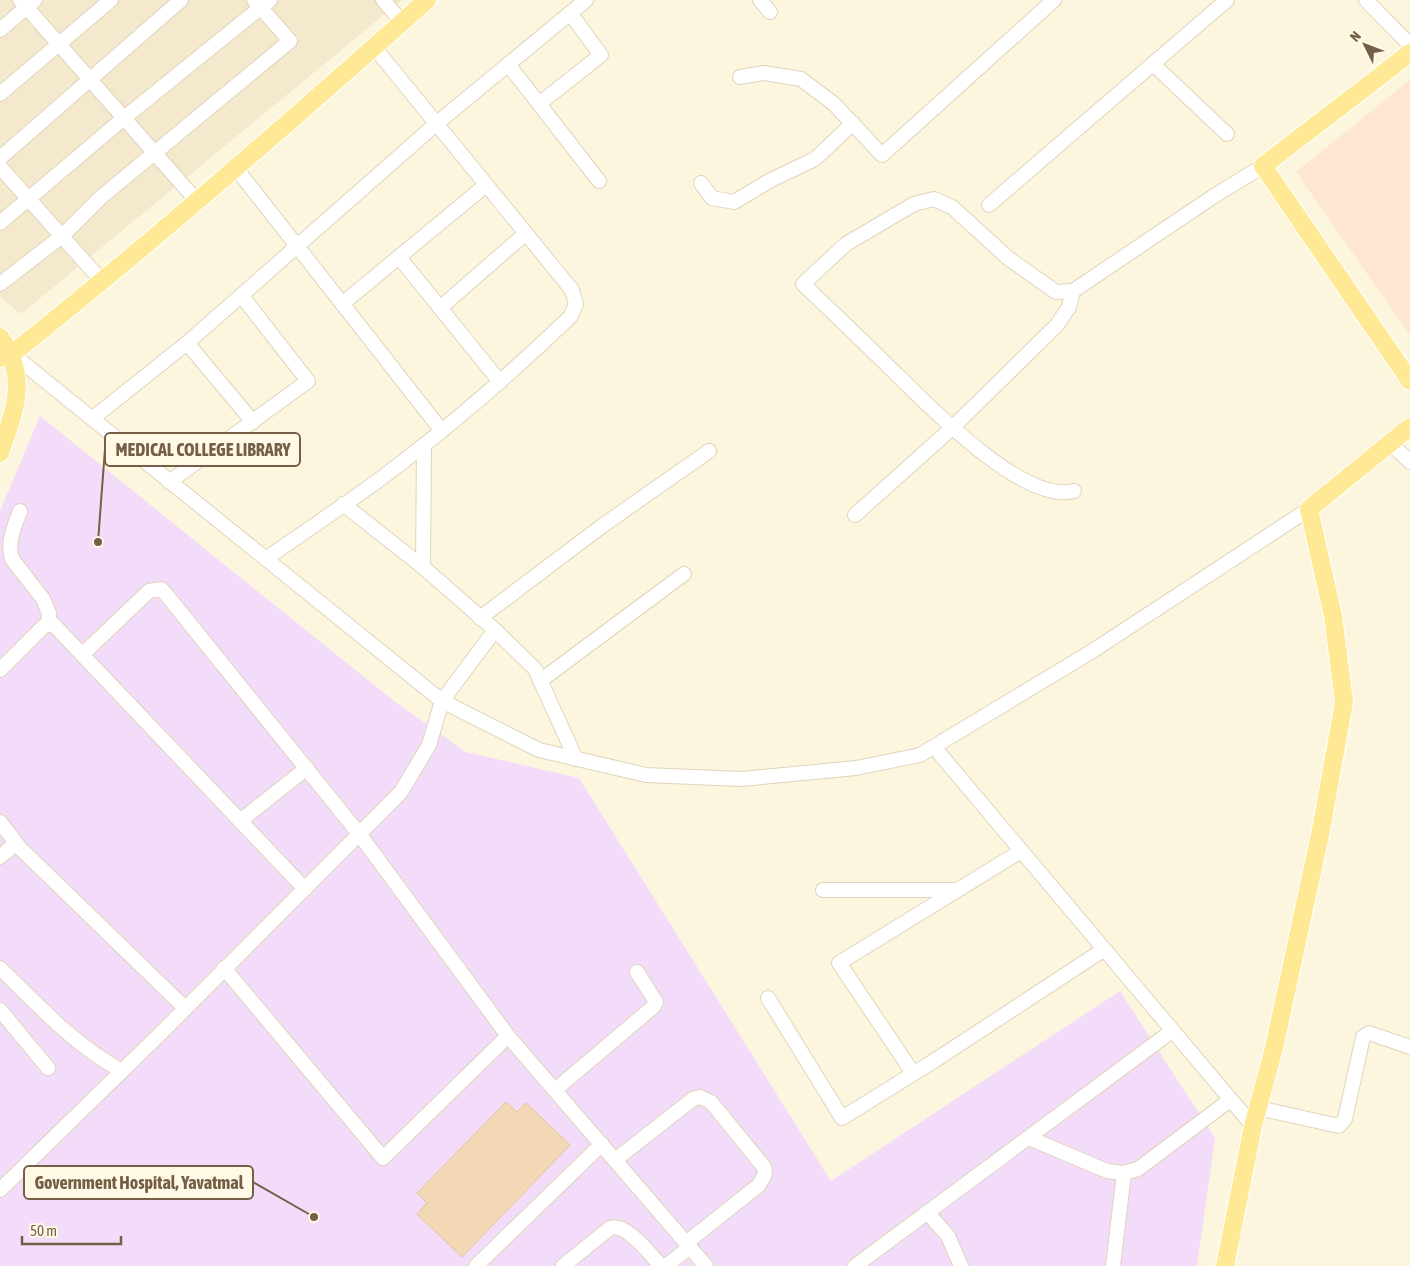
<svg xmlns="http://www.w3.org/2000/svg" width="1410" height="1266" font-family="'Asap Condensed',sans-serif">
<rect width="100%" height="100%" fill="#fdf6df"/>
<polygon fill="#f5e9cd" points="0,0 402,0 21,314 0,297"/>
<polygon fill="#fee6d2" points="1410,80 1410,335 1296,172"/>
<polygon fill="#f3dcf9" points="40,416 394,701 466,752 579,778 831,1181 1120,991 1215,1138 1197,1266 0,1266 0,511"/>
<polygon fill="#f3d8b5" stroke="#e6c295" points="506,1102 517,1112 526,1103 570,1145 462,1257 417,1214 427,1203 417,1193"/>
<g fill="none" stroke-linecap="round" stroke-linejoin="round">
<defs>
<g id="minor">
<polyline points="20,0 196,200"/>
<polyline points="383,0 402,22"/>
<polyline points="760,0 770,12"/>
<polyline points="1366,0 1410,45"/>
<polyline points="0,30 35,0"/>
<polyline points="508,64 599,181"/>
<polyline points="1153,64 1227,134"/>
<polyline points="740,77 764,73 801,79 834,104 882,155 1054,0"/>
<polyline points="0,94 111,0"/>
<polyline points="539,104 601,55 570,13"/>
<polyline points="0,158 181,0"/>
<polyline points="0,167 101,280"/>
<polyline points="235,167 442,431"/>
<polyline points="701,183 712,198 734,202 771,180 815,159 853,123"/>
<polyline points="989,205 1227,0"/>
<polyline points="0,223 124,118 270,0"/>
<polyline points="399,257 500,382"/>
<polyline points="0,284 62,236 100,198 290,41 254,0"/>
<polyline points="342,304 486,185"/>
<polyline points="440,308 525,234"/>
<polyline points="187,343 253,422"/>
<polyline points="12,354 442,701 539,750 646,775 742,779 856,768 920,755 1091,652 1309,509"/>
<polyline points="93,418 187,343 436,124 586,0"/>
<polyline points="1391,444 1410,462"/>
<polyline points="169,482 308,381 241,295"/>
<path d="M1074,491C1022,505 923,400 888,366C860,338 831,311 803,284L846,244L914,204L934,199L952,207L1008,258L1056,292L1073,291L1214,196L1263,166"/>
<polyline points="343,504 423,567 495,630 535,669 576,759"/>
<path d="M20,511C14,527 7,542 12,559L43,599L49,613L48,624"/>
<polyline points="855,515 952,428 1057,325 1069,307 1073,291"/>
<path d="M266,559C312,526 361,495 405,460C463,415 518,367 571,316L576,304L572,290L374,47"/>
<polyline points="423,567 424,445"/>
<polyline points="480,618 602,526 709,451"/>
<polyline points="83,654 149,591 161,589 165,593 360,835 508,1036 706,1266"/>
<polyline points="0,670 44,626 53,624 305,889"/>
<polyline points="540,681 684,574"/>
<polyline points="934,747 1253,1126"/>
<polyline points="240,821 307,768"/>
<polyline points="0,822 20,848 184,1007"/>
<polyline points="0,857 16,843"/>
<polyline points="823,890 957,890"/>
<path d="M0,968C39,1006 72,1043 120,1070"/>
<polyline points="224,968 383,1158 508,1036"/>
<polyline points="768,998 842,1118 937,1059 1103,950"/>
<polyline points="0,1010 48,1068"/>
<polyline points="913,1073 839,963 1021,851"/>
<polyline points="555,1090 653,1007 656,1002 637,972"/>
<polyline points="1258,1108 1339,1126 1345,1119 1363,1037 1369,1033 1410,1047"/>
<polyline points="1029,1138 1107,1171 1124,1173 1138,1169 1230,1100"/>
<polyline points="615,1160 693,1099 700,1097 711,1102 764,1167 765,1174 759,1185 686,1243"/>
<polyline points="0,1190 163,1031 401,792 429,745 442,701 495,630"/>
<polyline points="927,1212 948,1236 961,1266"/>
<polyline points="476,1266 602,1144"/>
<path d="M563,1266L610,1228C626,1222 650,1254 661,1266"/>
<polyline points="666,1266 690,1247"/>
<polyline points="855,1266 1172,1031"/>
<polyline points="1113,1266 1124,1173"/>
</g>
<g id="major">
<polyline points="1410,53 1263,166 1410,381"/>
<path d="M0,337C29,378 15,409 0,453"/>
<path d="M0,358L12,354C154,241 291,121 427,0"/>
<polyline points="1225,1266 1253,1126 1274,1048 1321,830 1344,702 1333,616 1309,509 1410,427"/>
</g>
</defs>
<use href="#minor" stroke="#e1d3bb" stroke-width="16"/>
<use href="#major" stroke="#fff" stroke-width="20"/>
<use href="#minor" stroke="#fff" stroke-width="14"/>
<use href="#major" stroke="#ffe994" stroke-width="18"/>
</g>
<path fill="none" stroke="#745e46" stroke-width="2" d="M98 542L105 449M314 1217L253 1182"/>
<g fill="#745e46" stroke="#fff9e5" stroke-width="2">
<circle cx="98" cy="542" r="5"/>
<circle cx="314" cy="1217" r="5"/>
</g>
<g fill="#fff9e5" stroke="#745e46" stroke-width="2">
<rect x="105" y="433" width="195" height="33" rx="5"/>
<rect x="24" y="1166" width="229" height="33" rx="5"/>
</g>
<g font-size="18" text-anchor="middle" font-weight="bold" fill="#745e46">
<text x="203" y="456">MEDICAL COLLEGE LIBRARY</text>
<text x="139" y="1189">Government Hospital, Yavatmal</text>
</g>
<g transform="translate(1365 45) rotate(312)" stroke="#fff9e5" stroke-width="4" paint-order="stroke">
<path d="M0-4L9 19L0 12L-9 19Z" fill="#745e46"/>
<text y="-8" font-size="14" font-weight="bold" text-anchor="middle" fill="#745e46">N</text>
</g>
<path d="M22 1236v8h99v-8" fill="none" stroke="#745e46" stroke-width="2.5"/>
<text x="30" y="1236" font-size="15" fill="#745e46" stroke="#fff9e5" stroke-width="4" paint-order="stroke">50 m</text>
</svg>
